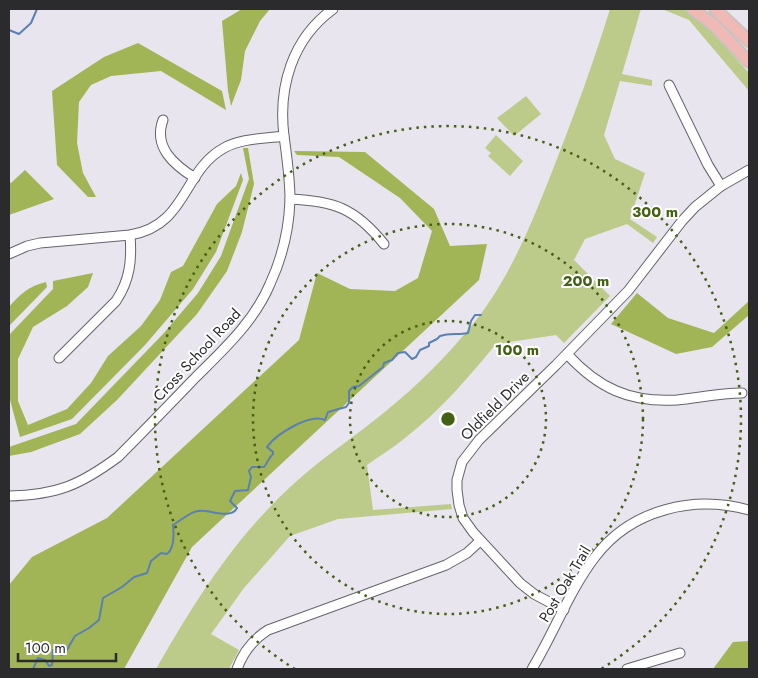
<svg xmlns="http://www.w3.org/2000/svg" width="758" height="678" font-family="Jost,sans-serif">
<rect width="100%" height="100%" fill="#e8e5ee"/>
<g fill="#bccb89">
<path d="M610,9H641L622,74L652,80V86L620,81L604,135L615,159L645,173L630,219L657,237L653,243L627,224L585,239L574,260L610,296L564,343L556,335L496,344C468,378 440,411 405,438C393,448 379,456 367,465L373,510L451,504L452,509L338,519L290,536L244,588L211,634L239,650L229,669H156C197,598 236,535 298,480C326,455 357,435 386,411C418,385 447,356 473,324C511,277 533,220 555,164C575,113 594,61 610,9Z"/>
<polygon points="662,9 684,9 713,33 749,73 749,91 689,20"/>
<polygon points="526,96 541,114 514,136 497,118"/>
<polygon points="496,135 523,161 510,176 488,156 491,153 485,148"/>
</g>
<g fill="#a1b456">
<polygon points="242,9 270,9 260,21 245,51 241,80 231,106 228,91 222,21"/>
<polygon points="138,43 222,91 226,110 161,71 111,76 91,85 79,102 77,143 83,173 96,197 88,197 57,165 52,91 104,57"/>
<polygon points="243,148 248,148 254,184 242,232 227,271 197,314 117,400 80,434 31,452 9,456 9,447 76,424 164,333 198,293 221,256 249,179"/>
<polygon points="294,151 365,152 434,209 450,246 487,244 479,280 192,547 124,669 9,669 9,585 32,557 107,518 299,340 317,273 350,289 395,291 418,278 432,231 400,198 339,157 297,155"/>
<polygon points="25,170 54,199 9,215 9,182 11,183"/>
<polygon points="241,173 243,180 216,252 193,289 145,345 72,419 20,437 9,396 10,334 53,289 53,281 93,273 88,287 67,306 33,327 18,359 18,401 28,425 67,409 91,383 108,356 141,326 160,300 171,272 183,266 217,204 236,186"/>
<path d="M46,282L47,287L9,326V307C20,294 29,286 46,282Z"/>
<polygon points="637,293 668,318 714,333 749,301 749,315 712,347 676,354 611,324"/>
<polygon points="749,641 749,669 713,669 733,642"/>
</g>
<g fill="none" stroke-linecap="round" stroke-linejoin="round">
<g stroke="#5a80b4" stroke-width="2">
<polyline points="9,30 19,34 31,23 37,9"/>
<path d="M33,669L38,658L45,660L49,666L52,665L53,650L56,649L61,655L65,653L75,636L89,628L99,620L103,598L122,587L134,577L147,573L151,561L161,553L167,554C175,548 174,534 173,525C180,521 190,512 198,511C209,509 231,520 237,508L230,501L235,491L248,490L251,477L249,471L252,467H264C268,463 268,458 273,454V452L267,447C276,434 310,413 325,420L328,412L346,407L349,403V391L353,387L359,386L383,367L384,363L392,360L398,353L405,352L412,359L416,357L420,350L429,346V343L437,339L440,336C450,333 458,335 468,333L471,321L475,315H481"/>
</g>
<defs>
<g id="minor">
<polyline points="669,85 708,165 721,186"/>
<path d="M163,120C153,147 174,165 195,178"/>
<path d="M290,199C334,201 355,208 384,244"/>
<path d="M9,254L27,246L40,243L130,235C188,225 182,171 224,148C242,138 264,139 284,136"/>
<path d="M567,354C598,388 630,403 677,400C698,398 720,393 742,393"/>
<path d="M59,358L116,301C130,280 132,260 130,235"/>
<path d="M9,496C57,495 80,485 118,457C144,431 169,405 195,378C223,350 254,322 270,284C282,258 289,229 290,200C290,178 287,158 284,136C278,87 292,39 333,9"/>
<polyline points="564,610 534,594 520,583 473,532 463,518 459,505 457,490 457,480 462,462 479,440 556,365 628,291 682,221 695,207 721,186 749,170"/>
<path d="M237,669C243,652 252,640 268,630L446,565L467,553L480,541"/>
<path d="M532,669C554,633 569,591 595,557C631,509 694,495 749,510"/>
<polyline points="627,669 680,653"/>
</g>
<g id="major">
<polyline points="693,9 715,26 749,62"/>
<polyline points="715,9 749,41"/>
</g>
</defs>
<use href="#minor" stroke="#65636b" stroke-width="11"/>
<use href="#major" stroke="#c4c3c4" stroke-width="14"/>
<use href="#minor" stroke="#fff" stroke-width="9"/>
<use href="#major" stroke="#efbab6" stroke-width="11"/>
</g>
<g fill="none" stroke="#436114" stroke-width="2.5" stroke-dasharray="2.5 5">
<circle cx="448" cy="419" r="98"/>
<circle cx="448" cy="419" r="195"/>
<path d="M295 669A293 293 0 1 1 601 669"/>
</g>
<g text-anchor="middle" stroke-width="4" stroke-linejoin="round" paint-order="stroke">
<g font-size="15" fill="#2b2a2d" stroke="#fff">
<text transform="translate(197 355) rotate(-47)" y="5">Cross School Road</text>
<text transform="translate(495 406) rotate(-45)" y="5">Oldfield Drive</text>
<text transform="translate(565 584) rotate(-59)" y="5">Post Oak Trail</text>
</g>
</g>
<circle cx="448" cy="419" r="8" fill="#436114" stroke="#fff" stroke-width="2.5"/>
<g font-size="15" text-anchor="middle" font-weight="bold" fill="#436114" stroke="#fff" stroke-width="4" stroke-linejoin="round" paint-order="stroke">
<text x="655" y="217">300 m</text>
<text x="586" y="286">200 m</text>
<text x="517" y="355">100 m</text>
</g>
<rect width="758" height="678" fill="none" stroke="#2b2a2d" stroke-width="20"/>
<path d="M18 653v8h98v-8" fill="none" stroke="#2b2a2d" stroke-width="2.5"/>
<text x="25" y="653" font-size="15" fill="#2b2a2d" stroke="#ffffff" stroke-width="4" paint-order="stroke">100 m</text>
</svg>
